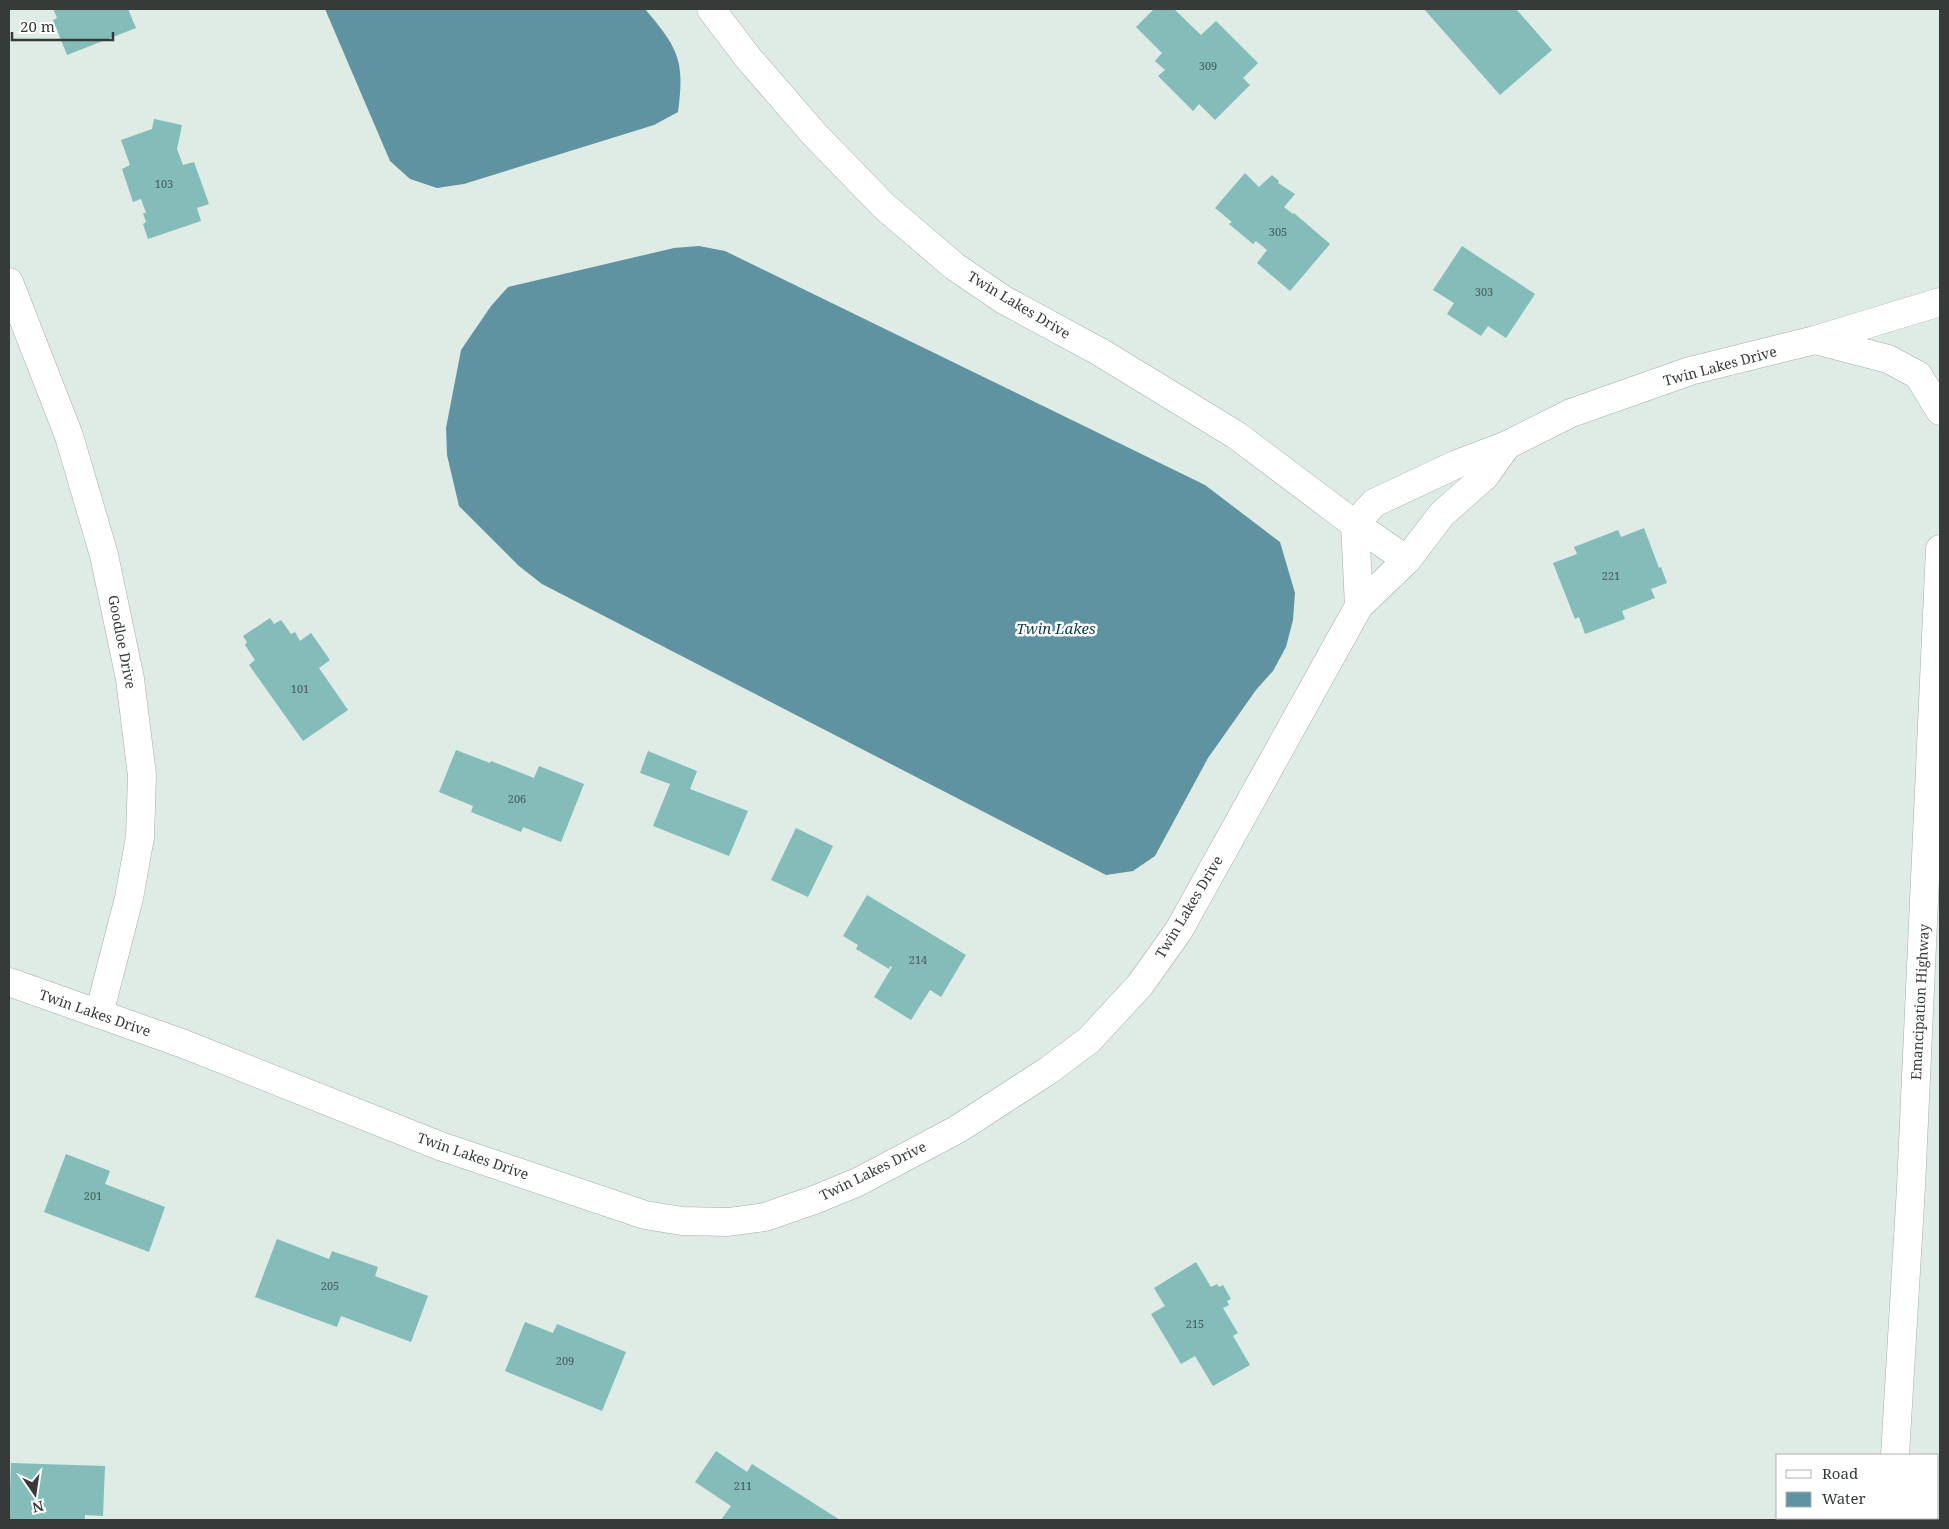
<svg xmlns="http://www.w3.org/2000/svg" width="1949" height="1529" font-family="'Noto Serif',serif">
<rect width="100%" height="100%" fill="#dfebe5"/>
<g fill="#6093a2">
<path d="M325,9H645C678,48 685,60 678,112L654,125L464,184L437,188L410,179L390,161Z"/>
<polygon points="699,246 725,251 1205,485 1280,542 1295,593 1293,620 1286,647 1273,671 1256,690 1208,758 1155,856 1133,871 1106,875 542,584 519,566 459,506 447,455 446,428 461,350 491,306 508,287 674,248"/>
</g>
<g fill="#83bcb9">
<polygon points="53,9 128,9 136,28 67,55 53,20 57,18"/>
<polygon points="1154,9 1174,9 1201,35 1216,21 1258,63 1243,78 1250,85 1215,120 1199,104 1193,111 1158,76 1165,70 1155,61 1162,53 1136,27"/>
<polygon points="1424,9 1516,9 1552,50 1500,95"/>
<polygon points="154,119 182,125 177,149 183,165 194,162 209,204 197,208 201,221 148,239 143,224 146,222 143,213 146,213 141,199 133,202 122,169 130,165 121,140 152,129"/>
<polygon points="1245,173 1259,187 1272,175 1279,181 1278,183 1295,194 1284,207 1293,214 1294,213 1330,244 1290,291 1257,263 1267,250 1256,241 1253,244 1229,224 1232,222 1215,208"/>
<polygon points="1462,246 1535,294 1506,338 1488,326 1481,336 1447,314 1454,303 1433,290"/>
<polygon points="1644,528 1659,568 1661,567 1667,583 1651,589 1655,598 1622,611 1625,619 1585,634 1579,617 1575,619 1553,563 1577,554 1574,547 1618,530 1621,537"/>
<polygon points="270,618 274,624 281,620 291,634 295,632 300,641 311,633 330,660 319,668 348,710 303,741 249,665 255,660 245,645 247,642 243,636"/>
<polygon points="456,750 490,763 491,761 534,778 539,766 584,784 561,842 523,827 521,832 471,812 473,806 439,792"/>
<polygon points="648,751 697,771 690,789 748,811 729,856 653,826 670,784 640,773"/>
<polygon points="796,828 833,846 808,897 771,880"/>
<polygon points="867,895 966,955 941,997 930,990 911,1020 874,997 892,967 890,966 889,969 856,949 858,945 843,936"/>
<polygon points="66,1154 110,1171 105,1184 165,1207 149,1252 44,1212"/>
<polygon points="277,1239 329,1259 332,1251 378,1267 375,1276 428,1296 411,1342 341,1316 337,1327 255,1297"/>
<polygon points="1196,1262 1211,1287 1217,1284 1219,1287 1223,1285 1231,1299 1227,1301 1229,1305 1223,1308 1238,1333 1233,1336 1250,1365 1213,1386 1195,1356 1181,1364 1151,1314 1165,1306 1154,1288"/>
<polygon points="525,1322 553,1333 557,1324 626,1352 602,1411 505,1371"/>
<polygon points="716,1451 747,1472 752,1464 840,1520 721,1520 731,1506 695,1482"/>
<polygon points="11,1463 105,1466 103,1516 85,1515 85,1520 9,1520"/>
</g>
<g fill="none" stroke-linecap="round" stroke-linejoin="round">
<defs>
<g id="minor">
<polyline points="711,9 749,59 815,135 885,207 954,266 1004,300 1100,352 1236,435 1349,520 1407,560"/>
<polyline points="9,282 69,436 104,555 130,679 142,775 140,837 129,898 99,1014"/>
</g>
<g id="tertiary">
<polyline points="1359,606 1355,524 1374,503 1457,464 1507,445 1571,413 1690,371 1815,340 1940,302"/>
<polyline points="9,982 184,1044 440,1146 645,1215 682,1221 728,1222 765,1217 814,1200 858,1182 958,1129 1049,1070 1089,1040 1140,985 1179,930 1359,606 1407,560 1442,514 1485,476 1507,445"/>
</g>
<g id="primary">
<polyline points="1815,340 1888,359 1918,375 1940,411"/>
<polyline points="1895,1455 1911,1187 1940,549"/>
<polyline points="1891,1520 1891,1518"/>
</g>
</defs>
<use href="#minor" stroke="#a4afaa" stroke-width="29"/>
<use href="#tertiary" stroke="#a4afaa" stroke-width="29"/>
<use href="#primary" stroke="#a4afaa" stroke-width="29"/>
<use href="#minor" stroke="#fff" stroke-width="28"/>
<use href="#tertiary" stroke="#fff" stroke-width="28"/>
<use href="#primary" stroke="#fff" stroke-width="28"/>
</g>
<g text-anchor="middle" stroke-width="5" stroke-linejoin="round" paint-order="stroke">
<g font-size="11" fill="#495b59">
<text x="1208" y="70">309</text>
<text x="164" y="188">103</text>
<text x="1278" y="236">305</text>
<text x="1484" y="296">303</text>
<text x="1611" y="580">221</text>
<text x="300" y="693">101</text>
<text x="517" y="803">206</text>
<text x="918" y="964">214</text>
<text x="93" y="1200">201</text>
<text x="330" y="1290">205</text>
<text x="1195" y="1328">215</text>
<text x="565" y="1365">209</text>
<text x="743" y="1490">211</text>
</g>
<g font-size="14" fill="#363b39" stroke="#fff">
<text transform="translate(1019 305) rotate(31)" y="5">Twin Lakes Drive</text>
<text transform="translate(1720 366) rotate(-15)" y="5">Twin Lakes Drive</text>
<text transform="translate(122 642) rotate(79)" y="5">Goodloe Drive</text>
<text transform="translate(1189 907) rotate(-59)" y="5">Twin Lakes Drive</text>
<text transform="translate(1920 1002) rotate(-87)" y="5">Emancipation Highway</text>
<text transform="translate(95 1013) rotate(19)" y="5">Twin Lakes Drive</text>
<text transform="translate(473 1156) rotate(19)" y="5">Twin Lakes Drive</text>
<text transform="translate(873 1171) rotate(-26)" y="5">Twin Lakes Drive</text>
</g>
<g font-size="15" font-style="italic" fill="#0b3c48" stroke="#fff">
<text x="1056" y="634">Twin Lakes</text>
</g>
</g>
<rect width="1949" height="1529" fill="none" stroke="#363b39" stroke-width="20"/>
<rect x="1776" y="1454" width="162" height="65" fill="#ffffff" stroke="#afb1b0"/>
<rect x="1786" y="1470" width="25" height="8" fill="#ffffff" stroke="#afb1b0"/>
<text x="1822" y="1479" font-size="15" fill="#363b39">Road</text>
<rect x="1786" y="1492" width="25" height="15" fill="#6093a2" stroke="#afb1b0"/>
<text x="1822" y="1504" font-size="15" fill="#363b39">Water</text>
<g transform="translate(35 1494) rotate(167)" stroke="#ffffff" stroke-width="4" paint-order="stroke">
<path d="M0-4L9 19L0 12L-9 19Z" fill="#363b39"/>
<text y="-8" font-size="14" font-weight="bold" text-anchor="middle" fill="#363b39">N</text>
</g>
<path d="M12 32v8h101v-8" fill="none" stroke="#363b39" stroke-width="2.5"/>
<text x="20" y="32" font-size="15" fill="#363b39" stroke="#ffffff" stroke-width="4" paint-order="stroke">20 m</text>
</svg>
